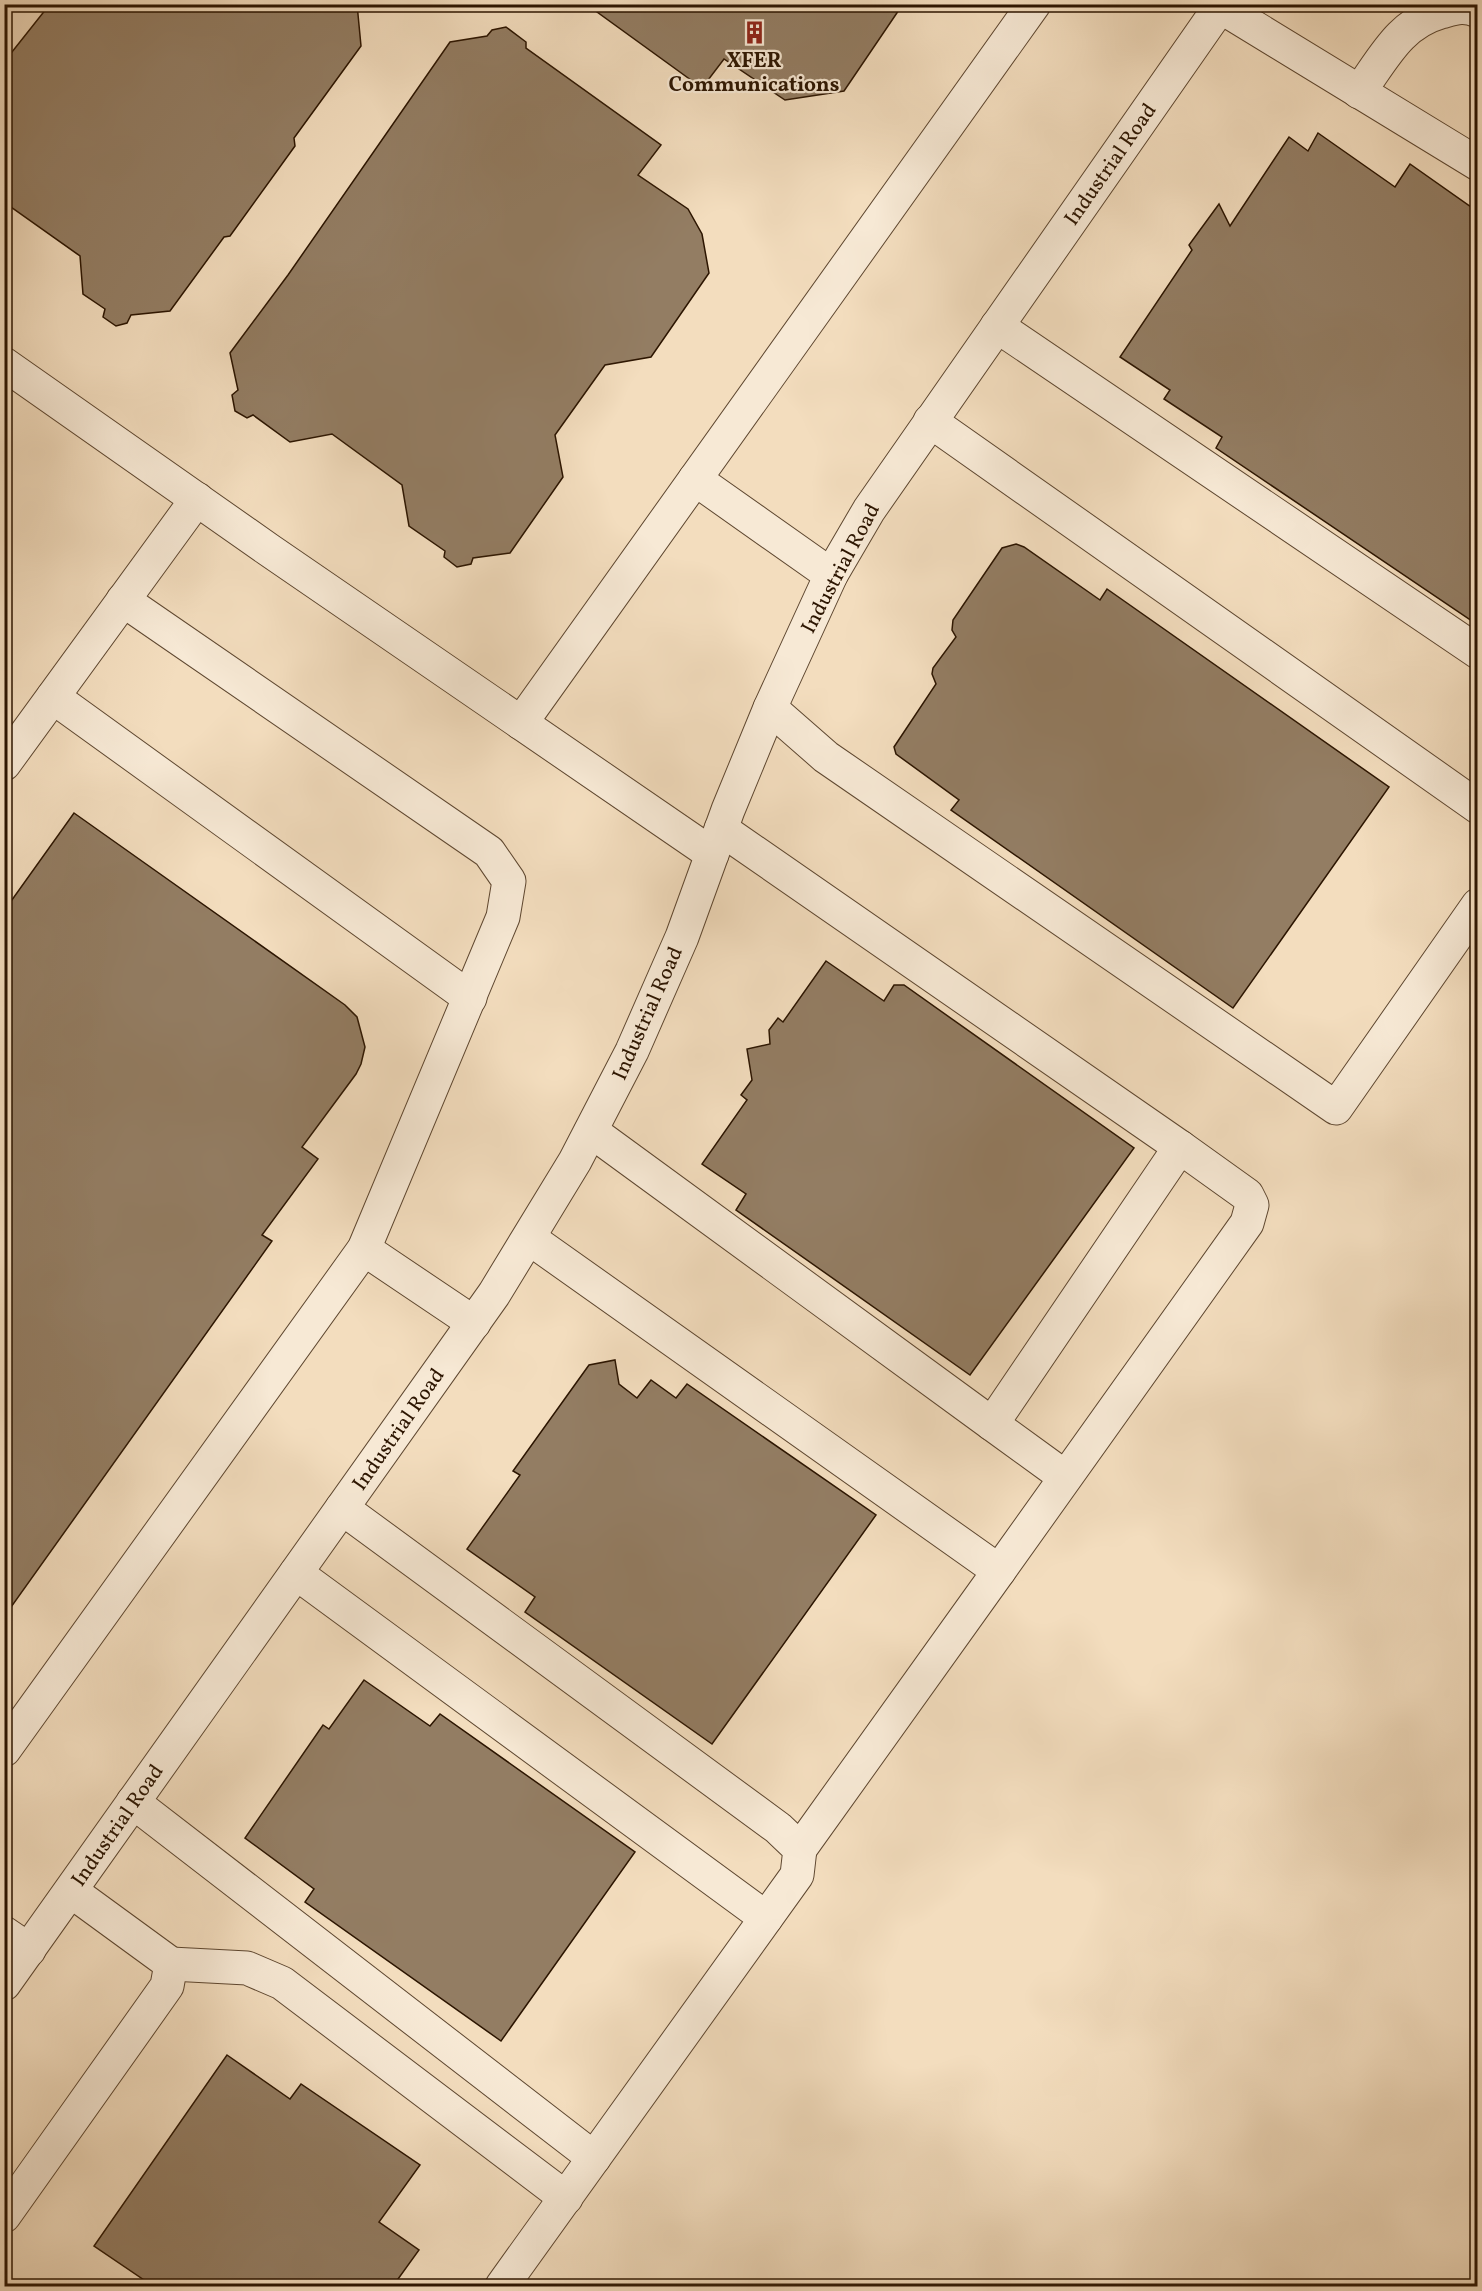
<svg xmlns="http://www.w3.org/2000/svg" width="1482" height="2291" font-family="Vollkorn,serif">
<rect width="100%" height="100%" fill="#f3ddbe"/>
<filter id="stains"><feTurbulence type="fractalNoise" baseFrequency=".00333" numOctaves="4"/><feColorMatrix values="0 0 0 0 .2 0 0 0 0 .09 0 0 0 0 .02 0 0 0 .5 -.17"/></filter>
<radialGradient id="worn" r=".72"><stop offset=".6" stop-color="#630" stop-opacity="0"/><stop offset="1" stop-color="#630" stop-opacity=".3"/></radialGradient>
<g fill="#937d63" stroke="#2c1501" stroke-width="1.5">
<polygon points="50,4 357,4 361,46 294,138 295,146 230,236 224,237 170,311 131,315 127,323 116,326 103,317 105,309 83,294 80,256 4,202 4,62"/>
<polygon points="586,4 903,4 844,91 785,100 724,59 702,88"/>
<polygon points="506,27 526,42 526,48 661,145 638,175 688,209 702,234 709,273 651,357 605,365 555,435 563,477 510,553 473,558 471,564 457,567 444,557 445,551 409,526 402,485 332,434 290,442 253,415 247,418 235,411 232,395 238,390 230,353 288,275 450,42 487,36 492,30"/>
<polygon points="1318,133 1395,187 1410,164 1478,212 1478,625 1216,448 1222,437 1164,399 1170,390 1120,357 1192,250 1189,245 1219,204 1230,226 1289,137 1308,151"/>
<polygon points="1016,544 1024,547 1100,600 1107,589 1389,787 1233,1008 951,810 959,800 896,754 894,747 936,684 932,674 933,668 956,637 952,630 953,620 1002,548"/>
<polygon points="74,813 345,1005 357,1017 365,1047 361,1064 356,1074 302,1147 318,1159 262,1235 272,1241 4,1617 4,911"/>
<polygon points="826,961 884,1001 894,985 904,985 1134,1148 970,1375 736,1210 746,1194 702,1164 747,1100 741,1095 752,1080 747,1049 770,1044 769,1030 778,1018 783,1022"/>
<polygon points="615,1360 619,1384 637,1398 651,1380 676,1398 687,1384 876,1515 712,1744 525,1612 535,1597 467,1549 520,1475 513,1471 589,1365"/>
<polygon points="364,1680 430,1726 440,1714 635,1852 501,2041 305,1902 314,1889 245,1838 323,1725 329,1729"/>
<polygon points="227,2055 290,2099 301,2084 420,2165 379,2222 419,2250 393,2286 153,2286 94,2246"/>
</g>
<g fill="none" stroke-linecap="round" stroke-linejoin="round">
<defs>
<g id="minor">
<polyline points="1216,4 1478,164"/>
<path d="M1359,92C1384,58 1399,24 1441,12C1456,8 1463,5 1478,11"/>
<polyline points="997,326 1478,652"/>
<polyline points="4,364 269,550 712,854"/>
<polyline points="930,421 1478,807"/>
<polyline points="695,479 831,575"/>
<polyline points="53,697 470,998"/>
<polyline points="770,708 826,757 1336,1108 1478,905"/>
<polyline points="521,723 1034,4"/>
<polyline points="4,764 197,499"/>
<polyline points="591,1131 992,1424 1180,1147 721,829"/>
<polyline points="529,1238 999,1571 800,1849"/>
<polyline points="364,1249 474,1323"/>
<polyline points="992,1424 1065,1477"/>
<polyline points="342,1508 778,1828 800,1849 797,1875 502,2286"/>
<polyline points="999,1571 1247,1223 1252,1205 1247,1195 1180,1147"/>
<polyline points="296,1573 766,1918"/>
<polyline points="4,1750 364,1249 503,917 509,881 489,852 123,600"/>
<polyline points="133,1802 594,2158"/>
<polyline points="4,1933 29,1950"/>
<polyline points="171,1964 247,1968 282,1983 566,2198"/>
<polyline points="4,1984 494,1294 575,1161 632,1051 682,937 728,810 770,708 831,575 869,510 1222,4"/>
<polyline points="4,2216 167,1986 171,1964 71,1891"/>
</g>
</defs>
<use href="#minor" stroke="#5e4730" stroke-width="35"/>
<use href="#minor" stroke="#f7e9d5" stroke-width="33"/>
</g>
<defs>
<symbol id="building-bare" viewBox="-9 -9 18 18"><path d="M-4-6H4V6H1V3H-1V6H-4ZM-2.5-4.3h1.7v1.8h-1.7ZM.8-4.3h1.7v1.8H.8ZM-2.5-1h1.7V.8h-1.7ZM.8-1h1.7V.8H.8Z" fill="#8f2418" stroke="#f7e9d5" stroke-width="2.5" paint-order="stroke"/></symbol>
</defs>
<g fill-rule="evenodd">
<use href="#building-bare" x="738" y="16" width="33" height="33"/>
</g>
<g text-anchor="middle" stroke-width="4.5" stroke-linejoin="round" paint-order="stroke">
<g font-size="21" font-weight="bold" fill="#2c1501" stroke="#f7e9d5">
<text x="754" y="67">XFER<tspan x="754" dy="24">Communications</tspan></text>
</g>
<g font-size="21" fill="#2c1501" stroke="#f7e9d5">
<text transform="translate(1110 164) rotate(-55)" y="7">Industrial Road</text>
<text transform="translate(840 568) rotate(-62)" y="7">Industrial Road</text>
<text transform="translate(647 1013) rotate(-66)" y="7">Industrial Road</text>
<text transform="translate(398 1429) rotate(-55)" y="7">Industrial Road</text>
<text transform="translate(117 1825) rotate(-55)" y="7">Industrial Road</text>
</g>
</g>
<rect width="1482" height="2291" fill="none" stroke="#f3ddbe" stroke-width="24"/>
<rect x="6" y="6" width="1470" height="2279" fill="none" stroke="#2c1501" stroke-width="3"/>
<rect x="12" y="12" width="1458" height="2267" fill="none" stroke="#2c1501" stroke-width="1.5"/>
<rect width="100%" height="100%" filter="url(#stains)"/>
<rect width="100%" height="100%" fill="url(#worn)"/>
</svg>
